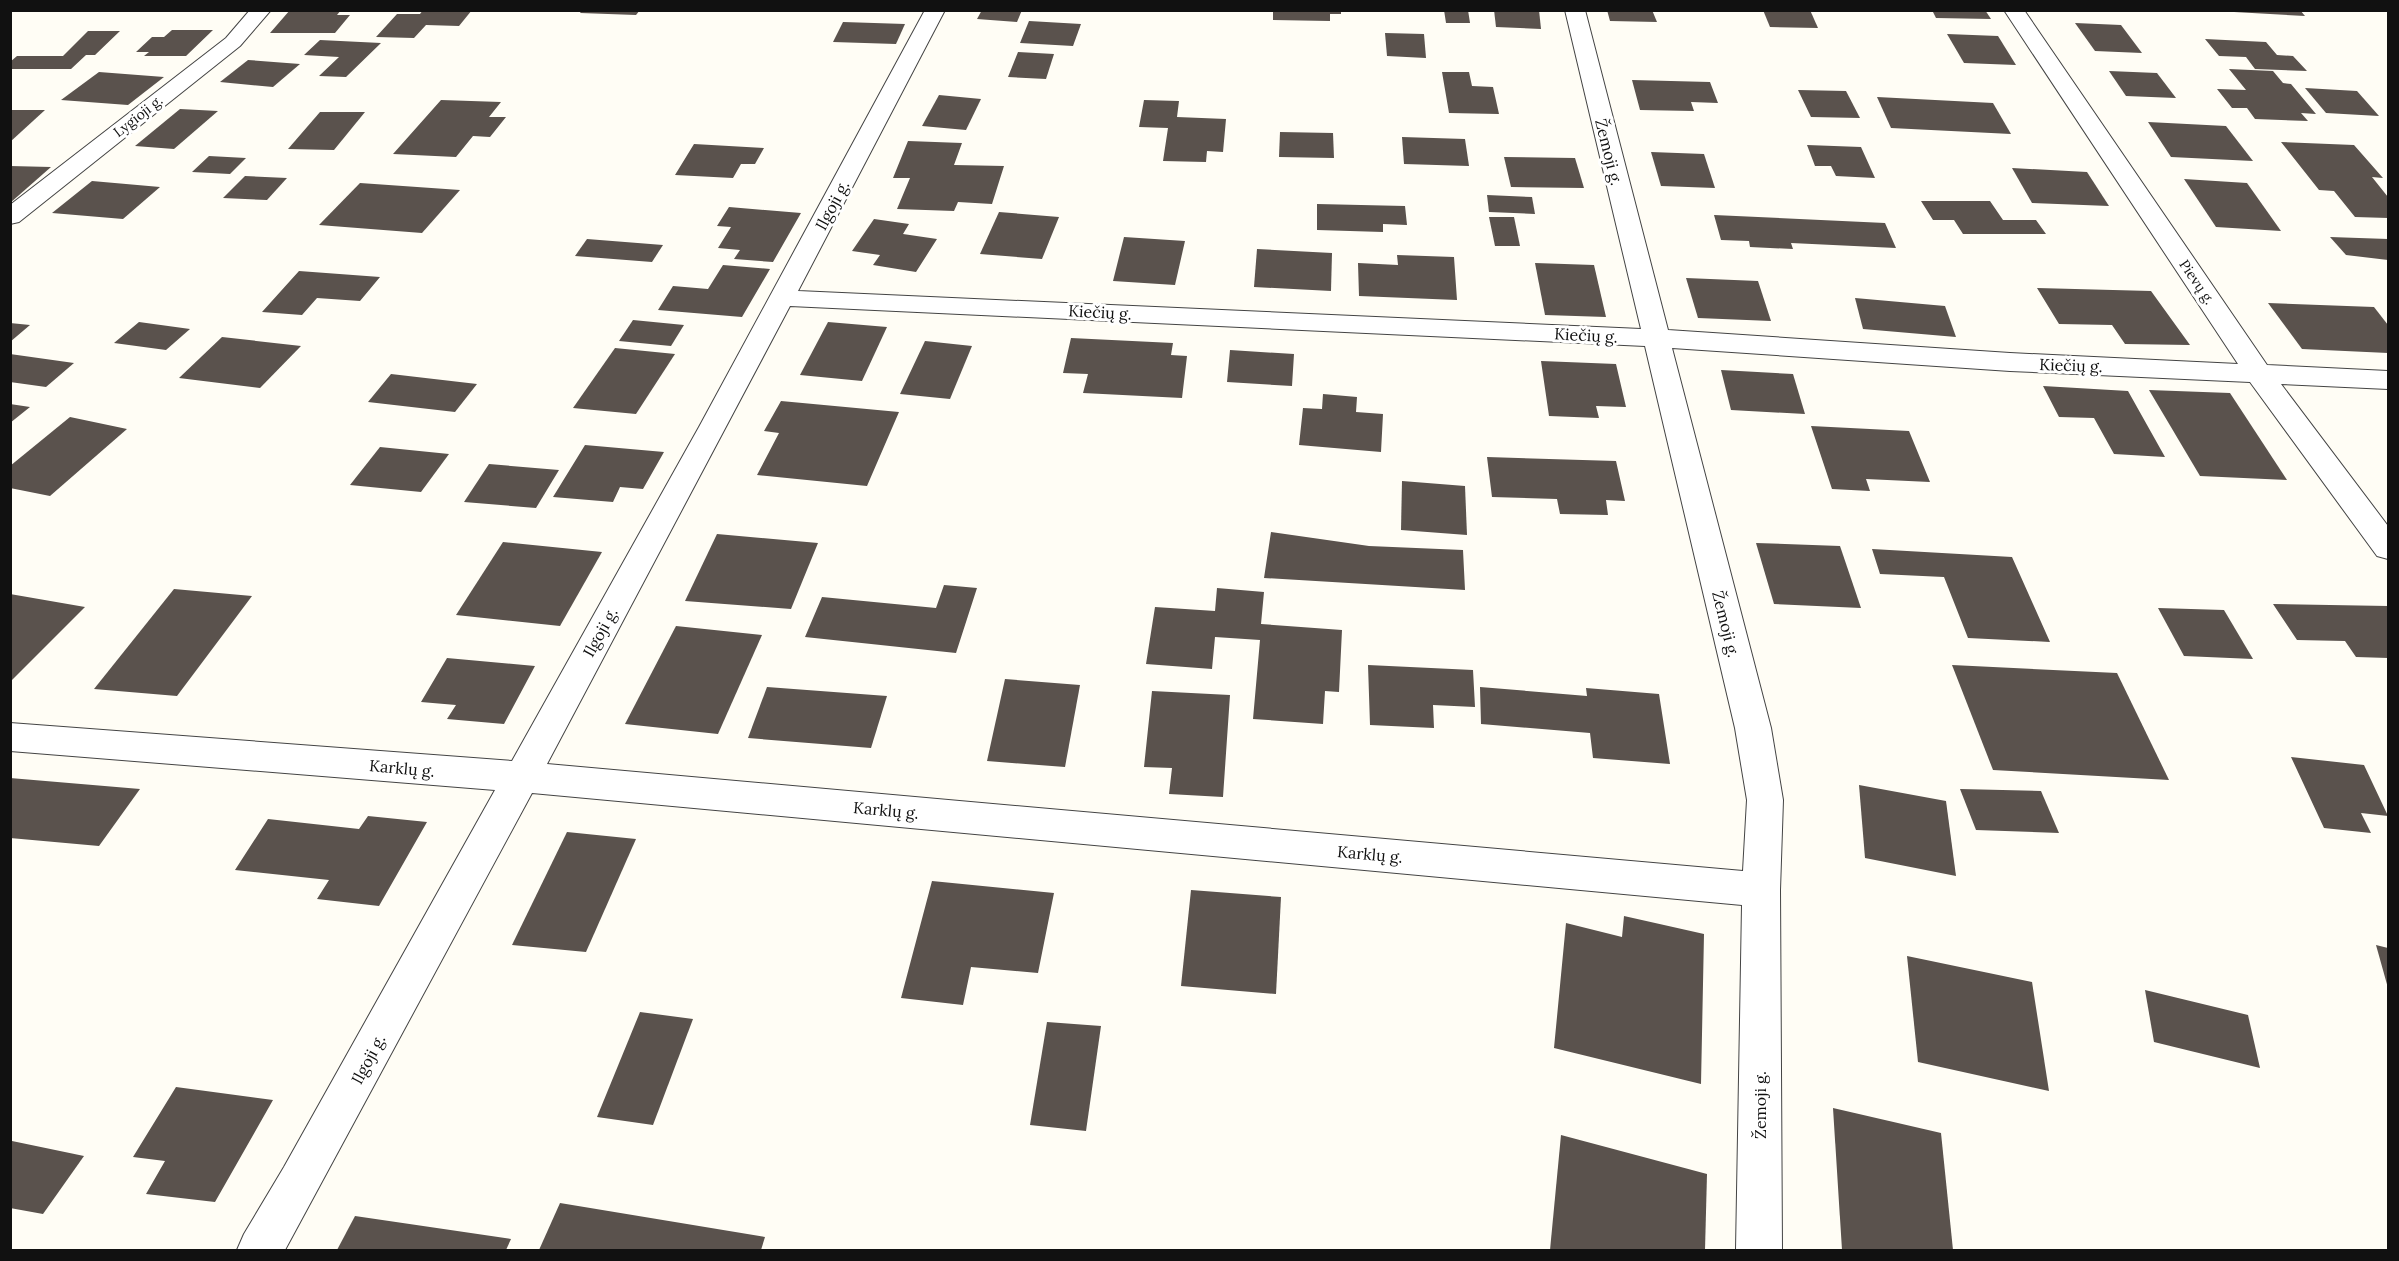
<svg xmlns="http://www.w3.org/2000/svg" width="2399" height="1261" font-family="Lora,serif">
<rect width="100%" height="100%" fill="#fffdf5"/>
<g fill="#5a524d">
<polygon points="290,10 341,10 337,15 350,15 335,33 270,33"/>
<polygon points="423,10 472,10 459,26 426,25 414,38 376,37 397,14 420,14"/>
<polygon points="582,10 640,10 636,15 580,13"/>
<polygon points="982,10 1022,10 1017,22 977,19"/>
<polygon points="1273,10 1341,10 1341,14 1330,14 1330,21 1273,20"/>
<polygon points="1444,10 1468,10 1470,23 1446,23"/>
<polygon points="1494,10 1539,10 1541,29 1496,27"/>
<polygon points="1607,10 1652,10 1657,22 1610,21"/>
<polygon points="1763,10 1810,10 1818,28 1770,27"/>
<polygon points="1932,10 1985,10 1991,19 1936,18"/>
<polygon points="2234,10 2300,10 2305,16 2234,12"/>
<polygon points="1029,21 1081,24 1073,46 1020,43"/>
<polygon points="843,22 905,24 896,44 833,42"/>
<polygon points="2075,23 2121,25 2142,53 2095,51"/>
<polygon points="172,30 213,30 186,56 144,56 149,52 136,52 152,37 164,37"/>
<polygon points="88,31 120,31 95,55 86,55 71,69 10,69 10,62 17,56 63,56"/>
<polygon points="1385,33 1424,34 1426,58 1387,56"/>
<polygon points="1947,34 1998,36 2016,65 1964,63"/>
<polygon points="2205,39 2266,42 2277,55 2293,56 2307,71 2255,69 2246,57 2219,56"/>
<polygon points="320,40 381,43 346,77 319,76 339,57 304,55"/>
<polygon points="1018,52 1054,54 1046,79 1008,77"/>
<polygon points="248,60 300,64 273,87 220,82"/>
<polygon points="2229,69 2273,71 2283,83 2291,84 2316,114 2301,113 2308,121 2255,119 2247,108 2232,108 2217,89 2246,90"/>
<polygon points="2109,71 2157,73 2176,98 2126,96"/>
<polygon points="99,72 164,77 128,105 61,100"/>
<polygon points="1442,72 1469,72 1472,86 1493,87 1499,114 1449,113"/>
<polygon points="1632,80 1710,82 1718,103 1691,102 1694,111 1640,110"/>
<polygon points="2305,88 2357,91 2379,116 2326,113"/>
<polygon points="1798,90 1846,91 1860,118 1811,117"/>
<polygon points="939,95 981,99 966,130 922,126"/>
<polygon points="1877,97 1993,103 2011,134 1891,128"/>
<polygon points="441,100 501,102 489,117 506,117 490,137 473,136 456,157 393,154"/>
<polygon points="1144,100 1179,101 1177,117 1226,119 1223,152 1207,151 1206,162 1163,161 1168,128 1139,127"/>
<polygon points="180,109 218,111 174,149 135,146"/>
<polygon points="10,110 45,110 10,142"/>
<polygon points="320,112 365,112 334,150 288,149"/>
<polygon points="2148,122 2226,126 2253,161 2171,157"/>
<polygon points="1280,132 1333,133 1334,158 1279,157"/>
<polygon points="1402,137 1465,139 1469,166 1404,164"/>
<polygon points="908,141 962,143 954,165 1004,166 992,204 958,202 954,211 897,209 910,178 893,178"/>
<polygon points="2281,142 2354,145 2383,178 2372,177 2388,197 2388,218 2355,217 2334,191 2319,190"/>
<polygon points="694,144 764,148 755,164 741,164 733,178 675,175"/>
<polygon points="1807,145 1861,147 1875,178 1836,176 1831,166 1815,166"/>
<polygon points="1651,152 1704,154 1715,188 1661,186"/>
<polygon points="209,156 246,158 230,174 192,172"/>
<polygon points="1504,157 1575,158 1584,188 1511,187"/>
<polygon points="10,166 51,167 10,203"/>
<polygon points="2012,168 2087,172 2109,206 2032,203"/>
<polygon points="245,176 287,178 267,200 223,198"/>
<polygon points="2184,179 2247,183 2281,231 2216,227"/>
<polygon points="92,181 160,187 123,219 52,213"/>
<polygon points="360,183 460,190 422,233 319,225"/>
<polygon points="1487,195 1532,197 1535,214 1489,212"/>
<polygon points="1921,201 1990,201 2003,220 2036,220 2046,234 1963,234 1954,220 1933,220"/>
<polygon points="1317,204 1405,206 1407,225 1383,224 1383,232 1317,230"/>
<polygon points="729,207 801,213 773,262 734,259 740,250 718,248 731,227 717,226"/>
<polygon points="999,212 1059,217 1042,259 980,254"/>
<polygon points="1714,215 1885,223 1896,248 1791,243 1793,249 1750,247 1749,241 1721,240"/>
<polygon points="1489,217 1514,217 1520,246 1495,246"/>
<polygon points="874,219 909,224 903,234 937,239 916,272 873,265 880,255 852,251"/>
<polygon points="1124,237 1185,241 1175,285 1113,281"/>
<polygon points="2330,237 2388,239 2388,260 2346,255"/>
<polygon points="587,239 663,245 652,262 575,256"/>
<polygon points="1257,249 1332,253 1331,291 1254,287"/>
<polygon points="1397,255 1454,257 1457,300 1359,296 1358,263 1398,265"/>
<polygon points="1535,263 1594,265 1606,317 1545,315"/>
<polygon points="723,265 770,269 742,317 658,310 673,286 708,289"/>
<polygon points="299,271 380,277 360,301 317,298 302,315 262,312"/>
<polygon points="1686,278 1758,281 1771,321 1698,318"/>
<polygon points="2037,288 2151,291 2190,345 2125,344 2112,325 2059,324"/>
<polygon points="1855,298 1945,306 1956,337 1863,329"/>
<polygon points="2268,303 2374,307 2388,325 2388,353 2302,349"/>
<polygon points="633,320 684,325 671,346 619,341"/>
<polygon points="139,322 190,329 166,350 114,343"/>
<polygon points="828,322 887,327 862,381 800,375"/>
<polygon points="10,323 30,325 10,342"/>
<polygon points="222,337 301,346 260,388 179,378"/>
<polygon points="1071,338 1173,343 1171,355 1187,356 1182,398 1083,393 1088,374 1063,373"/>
<polygon points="925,341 972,346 950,399 900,394"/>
<polygon points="615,348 675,354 636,414 573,408"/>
<polygon points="1230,350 1294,354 1292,386 1227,382"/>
<polygon points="10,354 74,363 46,387 10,382"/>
<polygon points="1541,361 1616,364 1626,407 1596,406 1599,418 1549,416"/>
<polygon points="1721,370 1793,374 1805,414 1731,410"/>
<polygon points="391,374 477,384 455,412 368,402"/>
<polygon points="2043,386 2128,391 2165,457 2114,454 2094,418 2059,417"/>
<polygon points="2149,390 2230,393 2287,480 2200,476"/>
<polygon points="1323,394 1357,397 1356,412 1383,414 1381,452 1299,445 1303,408 1322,409"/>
<polygon points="781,401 899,412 867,486 757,475 779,433 764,431"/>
<polygon points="10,404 30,407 10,423"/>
<polygon points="70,417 127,429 50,496 10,488 10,466"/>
<polygon points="1811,426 1909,431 1930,482 1866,479 1870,491 1832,489"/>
<polygon points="585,445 664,452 643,489 620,487 613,502 553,497"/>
<polygon points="380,447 449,454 421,492 350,485"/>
<polygon points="1487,457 1616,461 1625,501 1606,500 1608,515 1560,514 1557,499 1492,497"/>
<polygon points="489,464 559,470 536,508 464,502"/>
<polygon points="1402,481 1465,486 1467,535 1401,530"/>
<polygon points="1271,532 1369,546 1463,550 1465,590 1264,578"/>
<polygon points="717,534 818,543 791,609 685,601"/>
<polygon points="503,542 602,552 560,626 456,615"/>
<polygon points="1756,543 1840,546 1861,608 1774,604"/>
<polygon points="1872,549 2012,557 2050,642 1968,638 1944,577 1880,574"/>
<polygon points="944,585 977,588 956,653 805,637 822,597 936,608"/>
<polygon points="1217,588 1264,592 1261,624 1342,630 1339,692 1325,691 1323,724 1253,719 1260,640 1215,637 1212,669 1146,664 1155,607 1215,611"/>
<polygon points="174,589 252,596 177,696 94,689"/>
<polygon points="10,594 85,607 10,682"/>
<polygon points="2273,604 2388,606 2388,658 2356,657 2345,641 2297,640"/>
<polygon points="2158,608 2224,610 2253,659 2184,656"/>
<polygon points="676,626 762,635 718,734 625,724"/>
<polygon points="447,658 535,666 504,724 447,719 456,705 421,702"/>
<polygon points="1368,665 1473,670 1475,707 1433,705 1434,728 1370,725"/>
<polygon points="1952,665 2117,673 2169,780 1993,770"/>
<polygon points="1005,679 1080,685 1065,767 987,761"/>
<polygon points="767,687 887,696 871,748 748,738"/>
<polygon points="1480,687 1587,696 1586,688 1659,694 1670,764 1593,758 1590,733 1481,724"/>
<polygon points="1152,691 1230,695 1223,797 1169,794 1172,768 1144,767"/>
<polygon points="2291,757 2364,765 2388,816 2361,813 2371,833 2324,828"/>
<polygon points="10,778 140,789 99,846 10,838"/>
<polygon points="1859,785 1946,801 1956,876 1865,858"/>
<polygon points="1960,789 2041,791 2059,833 1976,830"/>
<polygon points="368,816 427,822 379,906 317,899 329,880 235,870 268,819 359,829"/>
<polygon points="567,832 636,839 586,952 512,945"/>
<polygon points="932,881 1054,893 1038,973 971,967 963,1005 901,998"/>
<polygon points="1191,890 1281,897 1276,994 1181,986"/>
<polygon points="1624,916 1704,934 1701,1084 1554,1048 1566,923 1622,937"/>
<polygon points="2376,945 2388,948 2388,988"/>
<polygon points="1907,956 2032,982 2049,1091 1918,1062"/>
<polygon points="2145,990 2248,1015 2260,1068 2154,1042"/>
<polygon points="640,1012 693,1019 653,1125 597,1117"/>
<polygon points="1047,1022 1101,1026 1086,1131 1030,1125"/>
<polygon points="176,1087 273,1100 215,1202 146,1194 165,1161 133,1157"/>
<polygon points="1833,1108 1941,1133 1953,1250 1842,1250"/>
<polygon points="1561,1135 1707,1174 1705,1250 1550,1250"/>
<polygon points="12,1141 84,1156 43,1214 10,1208"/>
<polygon points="560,1203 765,1237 761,1250 539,1250"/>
<polygon points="355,1216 511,1239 506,1250 337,1250"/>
</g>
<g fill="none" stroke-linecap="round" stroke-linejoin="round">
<defs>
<g id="minor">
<polygon points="250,10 271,10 240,46 19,222 10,224 10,205 226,38"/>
<path d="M925,10H945L798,291L1641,329L1565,10H1585L1668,330L2010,353L2238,364L2004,10H2024L2267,365L2388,371V389L2281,384L2388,526V559L2377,556L2250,382L2010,371L1672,348L1771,728L1783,800L1780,890L1782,1250H1736L1742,905L532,793L285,1250H237L244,1234L284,1167L495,790L10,751V723L512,761L699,427ZM790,306L1645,346L1735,728L1747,800L1743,871L547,764Z"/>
</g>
</defs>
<use href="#minor" stroke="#444" stroke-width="2"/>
<use href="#minor" fill="#fff" fill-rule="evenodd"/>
</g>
<g text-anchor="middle" stroke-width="6" stroke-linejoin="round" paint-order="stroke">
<g font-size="14" fill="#111" stroke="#fff">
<text transform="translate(138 116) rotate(-38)" y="5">Lygioji g.</text>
<text transform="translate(2197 282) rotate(56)" y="5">Pievų g.</text>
</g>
<g font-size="16" fill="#111" stroke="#fff">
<text transform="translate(1609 152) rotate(76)" y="6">Žemoji g.</text>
<text transform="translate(832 205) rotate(-62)" y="6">Ilgoji g.</text>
<text transform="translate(1100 312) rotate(3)" y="6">Kiečių g.</text>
<text transform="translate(1586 335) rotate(3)" y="6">Kiečių g.</text>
<text transform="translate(2071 365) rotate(2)" y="6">Kiečių g.</text>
<text transform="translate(1726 624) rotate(76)" y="6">Žemoji g.</text>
<text transform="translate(600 632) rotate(-61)" y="6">Ilgoji g.</text>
<text transform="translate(402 768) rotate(5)" y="6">Karklų g.</text>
<text transform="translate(886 810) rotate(5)" y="6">Karklų g.</text>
<text transform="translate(1370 854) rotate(5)" y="6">Karklų g.</text>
<text transform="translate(368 1059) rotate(-62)" y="6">Ilgoji g.</text>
<text transform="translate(1760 1105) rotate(-90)" y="6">Žemoji g.</text>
</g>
</g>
<rect width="2399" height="1261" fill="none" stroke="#111111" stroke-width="24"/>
</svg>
